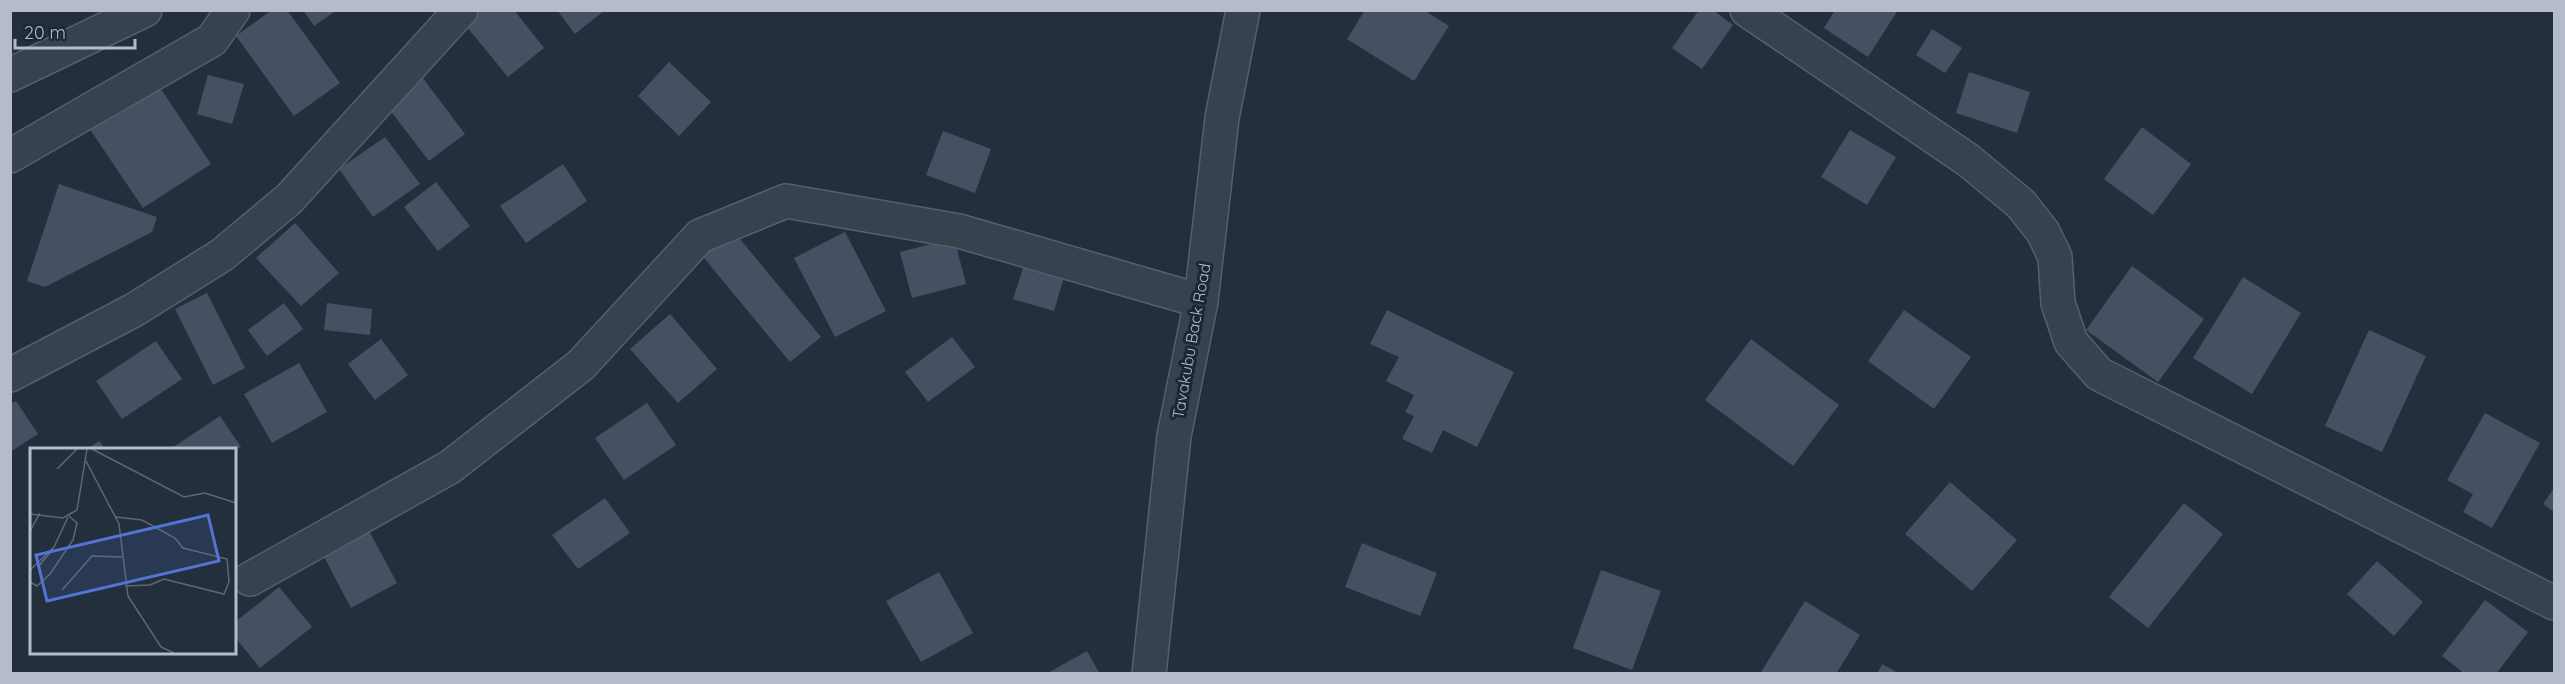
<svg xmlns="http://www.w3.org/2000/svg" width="2565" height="684" font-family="Quicksand,sans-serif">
<rect width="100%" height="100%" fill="#242f3e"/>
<g fill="#455162">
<polygon points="272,10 287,10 340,83 294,116 236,36"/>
<polygon points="303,10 337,10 314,26"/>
<polygon points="475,10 514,10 544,48 508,77 462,21"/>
<polygon points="557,10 605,10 575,34"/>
<polygon points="1365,10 1424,10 1449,26 1414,81 1347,39"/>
<polygon points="1699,10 1713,10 1733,25 1702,69 1672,48"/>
<polygon points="1835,10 1898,10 1868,57 1824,28"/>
<polygon points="1932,29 1962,48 1945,73 1916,55"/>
<polygon points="669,62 711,102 679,136 638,96"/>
<polygon points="1969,72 2030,92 2017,133 1956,113"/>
<polygon points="419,73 465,134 429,161 383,101"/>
<polygon points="208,75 244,84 232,124 197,114"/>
<polygon points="155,80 211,164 143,208 87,125"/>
<polygon points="2142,127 2191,164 2153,215 2104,179"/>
<polygon points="1850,130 1896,157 1867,205 1821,177"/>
<polygon points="943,131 991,149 975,193 926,175"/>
<polygon points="385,137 420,184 373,217 339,169"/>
<polygon points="563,164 587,201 526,243 500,206"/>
<polygon points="436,182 470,226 438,251 404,207"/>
<polygon points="59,184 157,217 152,232 45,287 27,281"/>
<polygon points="295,223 339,273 301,306 256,258"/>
<polygon points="730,227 821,337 790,362 699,252"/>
<polygon points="845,232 886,311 835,337 794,258"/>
<polygon points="954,238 966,284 912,298 900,252"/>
<polygon points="1024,265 1064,277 1054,311 1013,299"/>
<polygon points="2132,266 2204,319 2158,382 2086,330"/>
<polygon points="2243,277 2301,313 2252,394 2193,358"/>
<polygon points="207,293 245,368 213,385 175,309"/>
<polygon points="284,303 303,329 267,356 248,330"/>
<polygon points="327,303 372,309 370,335 324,330"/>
<polygon points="1387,310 1514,372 1477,447 1443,430 1432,453 1402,439 1414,416 1405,412 1414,395 1386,381 1399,357 1370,344"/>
<polygon points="1904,310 1971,357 1934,409 1868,361"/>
<polygon points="670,314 717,369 678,403 630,349"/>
<polygon points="2369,330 2426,356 2382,452 2325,426"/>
<polygon points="952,337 975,367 928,402 905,372"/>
<polygon points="381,339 408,375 375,400 348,364"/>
<polygon points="1751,339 1839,405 1793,466 1705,400"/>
<polygon points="156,341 182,379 122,419 96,381"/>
<polygon points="299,363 327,412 272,443 244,394"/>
<polygon points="16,401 38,434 10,452 10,404"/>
<polygon points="647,403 676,445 624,480 595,438"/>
<polygon points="2485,413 2540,443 2492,528 2463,512 2473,494 2447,480"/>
<polygon points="220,416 241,447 234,451 169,450"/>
<polygon points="99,441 106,450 86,450"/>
<polygon points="1950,482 2017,540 1972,591 1905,534"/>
<polygon points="2554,488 2554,512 2543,504"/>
<polygon points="605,498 630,533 578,569 552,535"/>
<polygon points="2184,503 2223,534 2148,628 2109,597"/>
<polygon points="368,529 397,583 351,608 322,553"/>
<polygon points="1362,543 1437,573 1420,616 1345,587"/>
<polygon points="2377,561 2423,602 2394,636 2347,594"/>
<polygon points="1601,570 1661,591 1632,670 1573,648"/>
<polygon points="939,572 973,633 921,662 886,601"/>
<polygon points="279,587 312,627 260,668 234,636 234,623"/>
<polygon points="2485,600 2528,632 2496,674 2465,674 2442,656"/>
<polygon points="1805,601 1860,635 1836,674 1760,674"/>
<polygon points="1087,651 1100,674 1046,674"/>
<polygon points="1882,664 1900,674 1877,674"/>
</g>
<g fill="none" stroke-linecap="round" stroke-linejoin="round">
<defs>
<g id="minor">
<polyline points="1747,10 1968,160 2021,204 2043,232 2055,257 2058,303 2071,342 2099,374 2554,603"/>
<polyline points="10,75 145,10"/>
<polyline points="10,156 212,40 233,10"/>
<polyline points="10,375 134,310 222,255 289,199 461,10"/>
<polyline points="250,579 450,467 581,365 700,236 786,201 959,231 1201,301"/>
<polyline points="1149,674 1174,436 1201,301 1222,118 1243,10"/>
</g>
</defs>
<use href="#minor" stroke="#565f6c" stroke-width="36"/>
<use href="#minor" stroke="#38414e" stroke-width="33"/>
</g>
<g text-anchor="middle" stroke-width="6" stroke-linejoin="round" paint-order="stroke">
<g font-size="16" fill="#b4bcc9" stroke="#1d2633">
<text transform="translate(1191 341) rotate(-80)" y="6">Tavakubu Back Road</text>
</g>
</g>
<g transform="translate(30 448)">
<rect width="206" height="206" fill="#242f3e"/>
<path fill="none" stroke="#5e6776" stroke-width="1.5" d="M62,1L154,49L175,45L206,55M56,13L89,76L98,148L131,199L144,205M27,21L47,1M0,66L33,70L47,62L57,1M86,69L112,72L145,90L153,100L197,111L199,134L194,146L134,131L120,137L95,138M0,83L10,65M8,119L23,101M0,122L24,99L38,69M0,134L7,138L20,126L43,92L47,75L39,68M32,142L62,108L92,109"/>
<path fill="#5274d3" fill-opacity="0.15" stroke="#5274d3" stroke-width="3" d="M178,67L189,113L17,153L6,107Z"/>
<rect width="206" height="206" fill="none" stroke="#b4bcc9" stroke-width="3"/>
</g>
<rect width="2565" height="684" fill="none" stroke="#b4bcc9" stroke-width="24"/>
<path d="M15 39v9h120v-9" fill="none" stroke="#b4bcc9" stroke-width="3"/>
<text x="24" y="39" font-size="18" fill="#b4bcc9" stroke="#1d2633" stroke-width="4.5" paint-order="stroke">20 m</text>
</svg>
